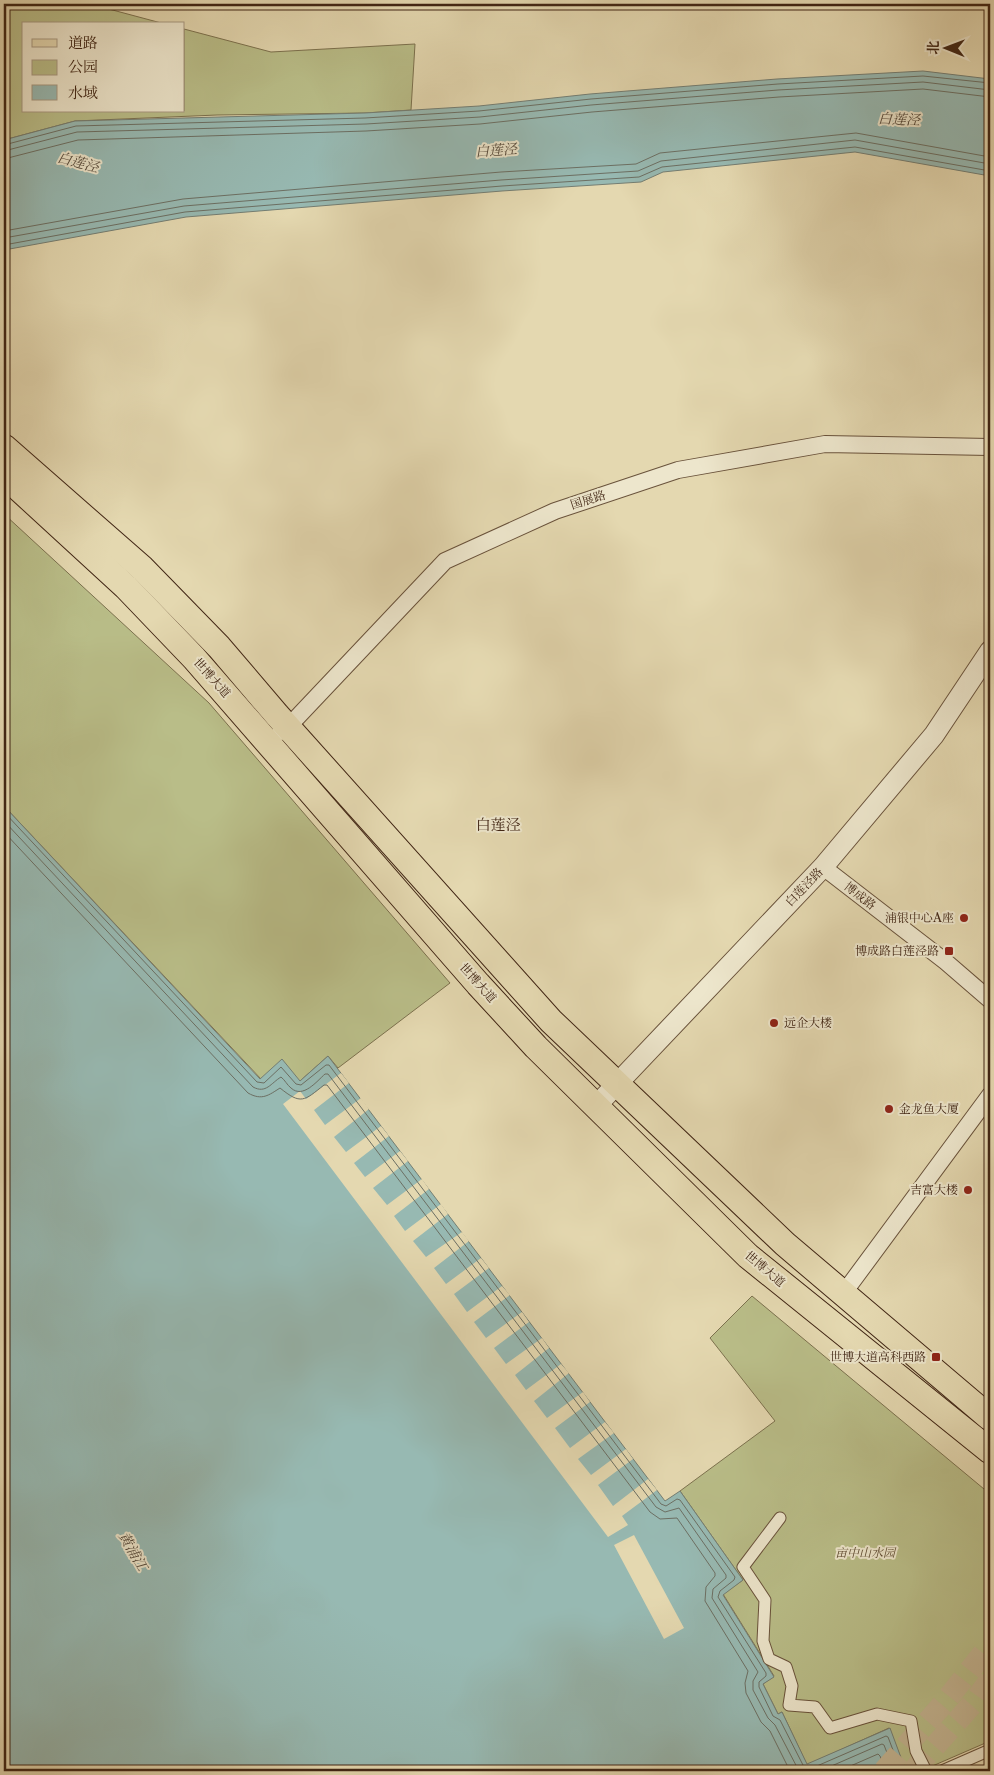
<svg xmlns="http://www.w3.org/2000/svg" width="994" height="1775" font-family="'Libre Caslon Text','Noto Serif SC',serif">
<rect width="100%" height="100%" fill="#e4d8b0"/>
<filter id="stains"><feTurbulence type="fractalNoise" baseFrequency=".004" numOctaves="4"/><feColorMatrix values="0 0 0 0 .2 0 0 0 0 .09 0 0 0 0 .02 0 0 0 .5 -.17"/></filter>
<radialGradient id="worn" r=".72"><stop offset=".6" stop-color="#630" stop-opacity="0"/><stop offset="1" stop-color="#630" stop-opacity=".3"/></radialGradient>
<g fill="#b9bd88" stroke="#7c714e">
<polygon points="4,4 90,4 165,24 24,24 24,111 184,111 184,29 271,52 415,44 411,110 365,113 217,115 75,121 4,140"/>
<polygon points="4,514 209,703 450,983 338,1068 328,1056 300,1081 261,1079 4,806"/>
<polygon points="752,1296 990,1494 990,1741 921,1771 906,1771 889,1728 807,1765 782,1712 778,1714 763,1684 774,1676 723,1594 743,1580 680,1491 775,1421 710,1338"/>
</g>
<g fill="#97b9b2" stroke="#747e73">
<polygon points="923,71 990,79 990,176 855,152 663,172 641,182 502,191 186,217 4,250 4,140 75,121 365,113 479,106 590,94 777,79"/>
<polygon points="4,806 260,1079 282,1059 300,1081 328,1056 665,1501 680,1491 743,1580 723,1595 774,1677 763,1684 778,1714 782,1712 807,1764 890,1728 906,1771 4,1771"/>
</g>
<g fill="#e4d8b0">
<polygon points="341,1073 349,1083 314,1110 325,1125 361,1098 369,1109 334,1137 346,1152 381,1126 389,1136 354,1163 365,1177 400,1151 408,1161 373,1188 387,1205 422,1179 429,1189 394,1216 405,1231 441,1204 448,1214 413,1241 426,1257 462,1232 469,1241 434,1268 446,1284 481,1258 489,1268 454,1294 467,1312 502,1286 510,1295 474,1322 486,1338 522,1312 529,1322 494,1348 506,1364 542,1338 549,1348 515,1375 526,1390 561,1364 569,1373 534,1401 547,1418 583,1392 590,1402 555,1428 570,1448 605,1422 614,1433 578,1459 591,1475 626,1449 633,1459 598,1485 613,1506 648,1479 657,1490 622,1516 628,1525 608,1537 283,1104 300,1091 306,1099"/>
<polygon points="634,1535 684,1628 664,1639 614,1545"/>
</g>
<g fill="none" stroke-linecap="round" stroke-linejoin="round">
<g stroke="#6c6f63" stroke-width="1">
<polyline points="4,145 76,126 365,118 479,111 591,99 778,84 923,76 990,83"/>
<polyline points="4,151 77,132 366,124 480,117 591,105 778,90 923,82 990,90"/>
<polyline points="4,159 78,140 366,131 480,124 592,112 779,97 923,89 990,97"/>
<polyline points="4,231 183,199 501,172 636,164 660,153 856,133 990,157"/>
<polyline points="4,238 184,206 501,180 638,171 661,161 855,140 990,164"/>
<polyline points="4,245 185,212 502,186 639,177 662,167 855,147 990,171"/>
<polyline points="4,812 257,1082 264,1083 281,1067 296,1084 301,1085 326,1065 329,1065 661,1504 666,1506 677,1499 680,1500 735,1577 734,1580 720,1591 718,1597 766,1673 766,1676 759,1682 759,1687 773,1716 780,1720 804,1767 810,1769 886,1736 888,1737 901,1771"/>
<path d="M4,821L253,1087C266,1094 271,1083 281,1077C285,1080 287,1085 291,1088C303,1099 317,1081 325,1074H328L656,1507L665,1512L679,1508L726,1575V1578L713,1589L712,1598L758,1672L753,1681V1690L768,1718L775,1725L799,1771"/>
<path d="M4,832L248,1093C262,1101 269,1095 280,1088C301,1105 304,1101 324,1085H327L650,1512L660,1519L677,1518L715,1573V1576L706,1587L705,1601L748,1671L745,1683L746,1693L761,1722L770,1731L790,1771"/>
<polyline points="820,1771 882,1744 884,1745 894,1771"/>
<polyline points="839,1771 878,1754 880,1756 886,1771"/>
</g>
<g stroke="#c3b491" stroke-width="22" stroke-dasharray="22 11" stroke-linecap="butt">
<polyline points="884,1771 944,1703 990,1645"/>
<polyline points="913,1771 975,1701 990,1680"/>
</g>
<defs>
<g id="pedestrian">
<polyline points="780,1518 743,1567 765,1600 763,1641 769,1659 786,1667 792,1686 789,1705 815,1707 830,1728 877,1714 911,1721 916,1751 926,1771"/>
<polyline points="942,1771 990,1750"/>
</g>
<g id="minor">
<polyline points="280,732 288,727 445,561 555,511 678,470 825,444 990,447"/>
<polyline points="823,867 946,962 990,1000"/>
<polyline points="843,1294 990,1095"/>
</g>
<polyline id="tertiary" points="596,1106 823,867 934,735 990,651"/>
<g id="primary">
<polyline points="4,447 142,568 219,647 277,715 551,1021 785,1244 990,1418"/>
<polyline points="4,475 126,587 194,658 478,984 536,1047 748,1256 990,1451"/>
</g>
</defs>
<use href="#pedestrian" stroke="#69523b" stroke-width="13"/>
<use href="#minor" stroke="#69523b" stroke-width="18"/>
<use href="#tertiary" stroke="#69523b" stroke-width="22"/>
<use href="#primary" stroke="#402514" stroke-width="27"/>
<use href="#pedestrian" stroke="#ede6cc" stroke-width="11"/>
<use href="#minor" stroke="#ede6cc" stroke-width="16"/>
<use href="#tertiary" stroke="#ede6cc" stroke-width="20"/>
<use href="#primary" stroke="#e4d8b0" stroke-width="25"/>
</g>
<g fill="#8f2418" stroke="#ede6cc" stroke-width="2">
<circle cx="964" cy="918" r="5"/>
<rect x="944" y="946" width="10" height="10" rx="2.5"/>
<circle cx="774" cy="1023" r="5"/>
<circle cx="889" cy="1109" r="5"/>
<circle cx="968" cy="1190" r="5"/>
<rect x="931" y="1352" width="10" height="10" rx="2.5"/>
</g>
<g text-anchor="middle" stroke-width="4" stroke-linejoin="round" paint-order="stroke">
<g font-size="12" fill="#402514" stroke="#ede6cc">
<text transform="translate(588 500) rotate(-18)" y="4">国展路</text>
<text transform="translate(212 678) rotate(48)" y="4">世博大道</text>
<text transform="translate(804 887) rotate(-46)" y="4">白莲泾路</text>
<text transform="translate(860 896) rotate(38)" y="4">博成路</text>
<text transform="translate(478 983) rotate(48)" y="4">世博大道</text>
<text transform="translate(765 1269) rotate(40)" y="4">世博大道</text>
</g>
<g font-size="12" fill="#402514" stroke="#ede6cc" text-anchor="end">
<text x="954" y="922">浦银中心A座</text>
<text x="939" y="955">博成路白莲泾路</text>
<text x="784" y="1027" text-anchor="start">远企大楼</text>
<text x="899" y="1113" text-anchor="start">金龙鱼大厦</text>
<text x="958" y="1194">吉富大楼</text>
<text x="926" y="1361">世博大道高科西路</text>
</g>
<g font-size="12" font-style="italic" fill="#5e4b31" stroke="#ede6cc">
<text x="865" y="1557">亩中山水园</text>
</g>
<g font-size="14" font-style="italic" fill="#564a3c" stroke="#ede6cc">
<text transform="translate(899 119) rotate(3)" y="5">白莲泾</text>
<text transform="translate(496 150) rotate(-4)" y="5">白莲泾</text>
<text transform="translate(78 162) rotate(15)" y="5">白莲泾</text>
<text transform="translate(133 1551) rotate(60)" y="5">黄浦江</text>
</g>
<g font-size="15" fill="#402514" stroke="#ede6cc">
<text x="498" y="830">白莲泾</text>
</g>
</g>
<rect width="994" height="1775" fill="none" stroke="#e4d8b0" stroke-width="20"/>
<rect x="5" y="5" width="984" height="1765" fill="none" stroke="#402514" stroke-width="2.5"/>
<rect x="10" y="10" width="974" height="1755" fill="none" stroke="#402514"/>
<rect x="22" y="22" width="162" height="90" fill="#ede6cc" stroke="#a89982"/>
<rect x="32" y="39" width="25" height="8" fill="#e4d8b0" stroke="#a89982"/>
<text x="68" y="48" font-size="15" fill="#402514">道路</text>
<rect x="32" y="60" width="25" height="15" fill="#b9bd88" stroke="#a89982"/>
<text x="68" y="72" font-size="15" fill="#402514">公园</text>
<rect x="32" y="85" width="25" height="15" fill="#97b9b2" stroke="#a89982"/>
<text x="68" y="98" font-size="15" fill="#402514">水域</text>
<g transform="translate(946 48) rotate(271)" stroke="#ede6cc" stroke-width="4" paint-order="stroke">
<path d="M0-4L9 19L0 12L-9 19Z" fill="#402514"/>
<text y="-8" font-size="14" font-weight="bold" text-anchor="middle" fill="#402514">北</text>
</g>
<rect width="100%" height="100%" filter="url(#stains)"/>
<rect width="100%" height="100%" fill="url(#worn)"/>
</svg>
